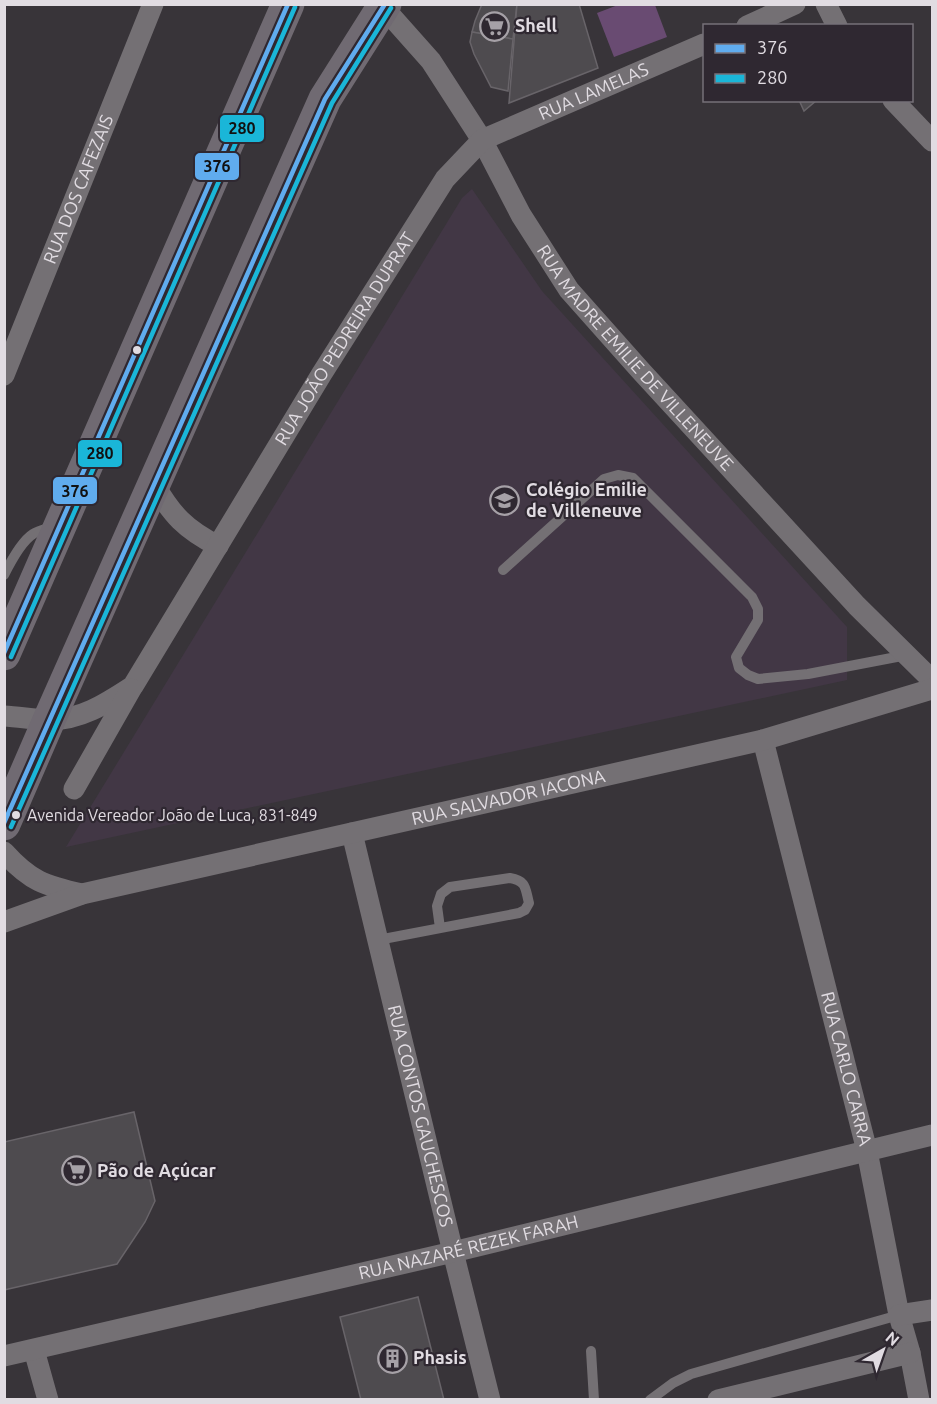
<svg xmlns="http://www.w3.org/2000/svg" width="937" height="1404" font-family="Ubuntu,sans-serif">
<rect width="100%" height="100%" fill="#383439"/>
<polygon fill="#423745" points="472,189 542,291 847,627 847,680 66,847 462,198"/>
<polygon fill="#694b72" points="618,5 655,5 667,37 614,57 597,13"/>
<g fill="#4e4b4f" stroke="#686469" stroke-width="1.5">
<polygon points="482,4 517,4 513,39 472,32 475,21"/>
<polygon points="517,4 579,4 598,68 509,103"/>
<polygon points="472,32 513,39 508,91 491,87 474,54 470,42"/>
<polygon points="799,100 817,100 804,111"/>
<polygon points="134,1112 155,1201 145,1222 117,1264 4,1290 4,1142"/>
<polygon points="418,1297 444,1400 361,1400 340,1317"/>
</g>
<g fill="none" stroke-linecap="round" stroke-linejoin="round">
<g stroke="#747074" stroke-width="10">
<polyline points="503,570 604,479 618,475 633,478 752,597 758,609 758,620 736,657 739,668 748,675 758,679 808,674 907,655"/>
<path d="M4,575C10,563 22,541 33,534C39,530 46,529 52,527"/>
<path d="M378,940L519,913L525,910L529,903C525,888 527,881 510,878L450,887L441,894L437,906L440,928"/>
<polyline points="591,1351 594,1400"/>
<polyline points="650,1400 673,1383 691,1374 899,1315"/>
</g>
<g stroke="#747074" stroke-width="21">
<path id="s1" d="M378,4L383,7L431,61L482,140L521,215L569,290L641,371L857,606L932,680"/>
<polyline points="826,4 837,26"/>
<polyline points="747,26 795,4"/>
<polyline points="893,100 932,141"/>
<path id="s2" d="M4,375L153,4"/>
<path d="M154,484C172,515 185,529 218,546"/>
<path id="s3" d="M4,716C18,717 33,719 47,720C80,721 107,703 133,686L321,375L445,179L482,140L704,44"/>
<path id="s4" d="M763,740L867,1151L899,1315L910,1353L919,1400"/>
<polyline points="74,789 131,689"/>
<path id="s5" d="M352,833L453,1252L490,1400"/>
<path d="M4,852C30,881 45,886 82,894"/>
<path id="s6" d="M4,922L82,894L763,740L932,689"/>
<polyline points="899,1315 932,1310"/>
<polyline points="34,1350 48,1400"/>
<path id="s7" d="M4,1356L453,1252L932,1135"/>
<polyline points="718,1400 910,1353"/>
</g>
<g stroke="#706a72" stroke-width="33">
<polyline points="4,654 288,4"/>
<polyline points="4,824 49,720 325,99 385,4"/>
</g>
<defs>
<g id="bus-1">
<polyline points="4,653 288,4"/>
<polyline points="4,823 325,99 385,4"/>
</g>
<g id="bus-2">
<polyline points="11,657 295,7"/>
<polyline points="11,827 332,103 391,8"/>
</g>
</defs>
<use href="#bus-1" stroke="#2f2831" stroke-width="9"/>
<use href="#bus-2" stroke="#2f2831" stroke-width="9"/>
<use href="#bus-1" stroke="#60acee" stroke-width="4.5"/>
<use href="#bus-2" stroke="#1ab6d8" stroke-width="4.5"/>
</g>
<defs>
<symbol id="supermarket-ring" viewBox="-11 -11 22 22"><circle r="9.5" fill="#2f2831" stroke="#a6a1a7" stroke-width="1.5"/><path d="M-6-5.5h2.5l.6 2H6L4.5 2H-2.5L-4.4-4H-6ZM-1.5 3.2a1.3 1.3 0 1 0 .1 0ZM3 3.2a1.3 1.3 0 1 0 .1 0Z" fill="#a6a1a7"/></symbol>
<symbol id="school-ring" viewBox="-11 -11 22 22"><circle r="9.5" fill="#2f2831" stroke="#a6a1a7" stroke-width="1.5"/><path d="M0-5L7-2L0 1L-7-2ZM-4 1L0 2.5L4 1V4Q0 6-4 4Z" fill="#a6a1a7"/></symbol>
<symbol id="building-ring" viewBox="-11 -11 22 22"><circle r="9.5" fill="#2f2831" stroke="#a6a1a7" stroke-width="1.5"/><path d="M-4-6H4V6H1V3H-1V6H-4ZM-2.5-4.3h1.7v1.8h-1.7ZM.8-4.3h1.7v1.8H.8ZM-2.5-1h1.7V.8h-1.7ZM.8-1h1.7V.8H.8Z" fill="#a6a1a7"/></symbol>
</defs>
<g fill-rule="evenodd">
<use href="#supermarket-ring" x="478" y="10" width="33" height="33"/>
<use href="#school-ring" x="488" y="484" width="33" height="33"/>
<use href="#supermarket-ring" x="60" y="1154" width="33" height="33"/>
<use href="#building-ring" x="376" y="1342" width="33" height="33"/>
</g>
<g fill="#e1dce2" stroke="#2f2831" stroke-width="2">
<circle cx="137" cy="350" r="5"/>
<circle cx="16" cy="815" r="5"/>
</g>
<g text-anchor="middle" stroke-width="4.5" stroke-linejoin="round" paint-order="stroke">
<g font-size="16" fill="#e1dce2" stroke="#2f2831" text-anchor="start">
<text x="27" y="821">Avenida Vereador João de Luca, 831-849</text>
</g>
<g font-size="18" font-weight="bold" fill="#e1dce2" stroke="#2f2831" text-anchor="start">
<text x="515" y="32">Shell</text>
<text x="526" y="496">Colégio Emilie<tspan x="526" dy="21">de Villeneuve</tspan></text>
<text x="97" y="1177">Pão de Açúcar</text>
<text x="413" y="1364">Phasis</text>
</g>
<g font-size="18" fill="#e1dce2" stroke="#2f2831">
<text dy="6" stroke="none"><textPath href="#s3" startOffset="908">RUA LAMELAS</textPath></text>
<text dy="6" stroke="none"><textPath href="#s2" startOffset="200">RUA DOS CAFEZAIS</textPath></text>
<text dy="6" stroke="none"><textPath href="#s3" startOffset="544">RUA JOÃO PEDREIRA DUPRAT</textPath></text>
<text dy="6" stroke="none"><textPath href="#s1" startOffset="440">RUA MADRE EMILIE DE VILLENEUVE</textPath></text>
<text dy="6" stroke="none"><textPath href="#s6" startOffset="520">RUA SALVADOR IACONA</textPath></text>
<text dy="6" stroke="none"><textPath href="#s4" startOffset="339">RUA CARLO CARRA</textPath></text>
<text dy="6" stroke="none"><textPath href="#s5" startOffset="291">RUA CONTOS GAUCHESCOS</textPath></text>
<text dy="6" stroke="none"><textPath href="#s7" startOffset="477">RUA NAZARÉ REZEK FARAH</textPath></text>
</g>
</g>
<g stroke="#2f2831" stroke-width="2">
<rect x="219" y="114" width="46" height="29" rx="6" fill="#1ab6d8"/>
<rect x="194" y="152" width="46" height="29" rx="6" fill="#60acee"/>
<rect x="77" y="439" width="46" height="29" rx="6" fill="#1ab6d8"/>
<rect x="52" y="476" width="46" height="29" rx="6" fill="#60acee"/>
</g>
<g font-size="16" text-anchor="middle" font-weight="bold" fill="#111">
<text x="242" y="134">280</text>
<text x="217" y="172">376</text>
<text x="100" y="459">280</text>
<text x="75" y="497">376</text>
</g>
<rect width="937" height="1404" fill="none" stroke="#e1dce2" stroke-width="12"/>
<rect x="703" y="24" width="210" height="78" fill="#2f2831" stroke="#767078" stroke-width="1.5"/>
<rect x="715" y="44" width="30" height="9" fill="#60acee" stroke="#767078" stroke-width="1.5"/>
<text x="757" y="54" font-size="18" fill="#e1dce2">376</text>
<rect x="715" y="74" width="30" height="9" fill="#1ab6d8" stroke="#767078" stroke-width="1.5"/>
<text x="757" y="84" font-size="18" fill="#e1dce2">280</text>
<g transform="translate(883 1350) rotate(40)" stroke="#2f2831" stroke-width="4.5" paint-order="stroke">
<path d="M0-4.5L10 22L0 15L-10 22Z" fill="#e1dce2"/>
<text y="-9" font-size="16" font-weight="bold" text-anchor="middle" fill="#e1dce2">N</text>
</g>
</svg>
